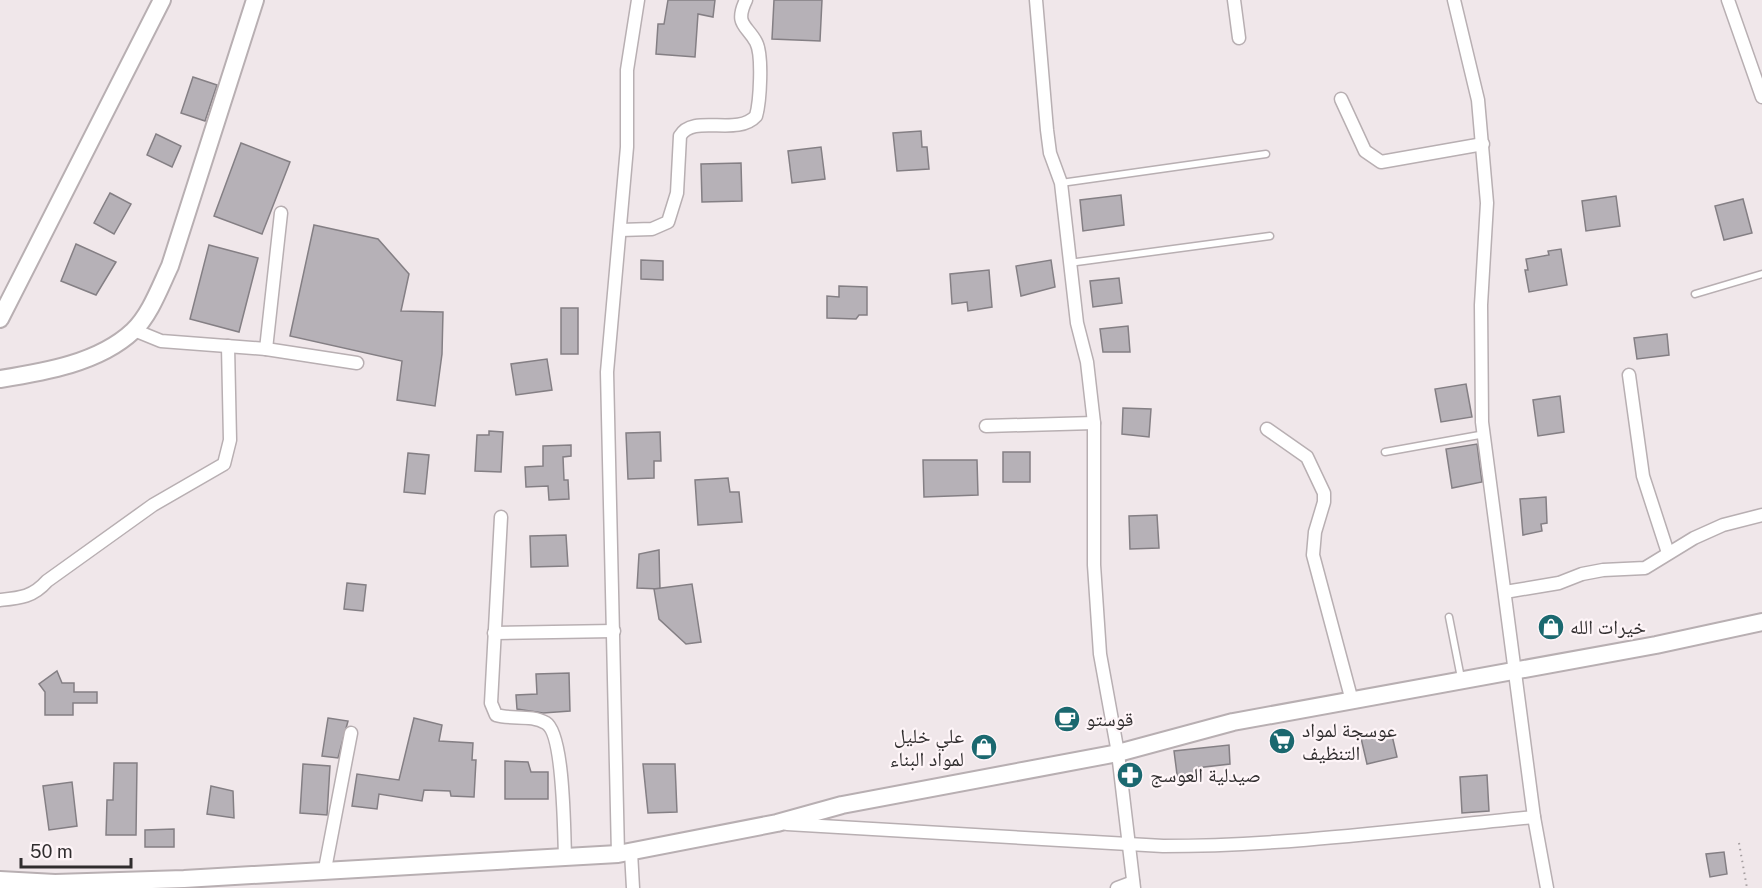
<svg xmlns="http://www.w3.org/2000/svg" width="1762" height="888" font-family="'Public Sans','Noto Naskh Arabic',sans-serif">
<rect width="100%" height="100%" fill="#f0e7ea"/>
<g fill="#b6b1b7" stroke="#847f84" stroke-width="1.5">
<polygon points="668,0 715,0 713,17 698,14 695,57 656,54 658,24 664,24"/>
<polygon points="774,0 822,0 820,41 772,39"/>
<polygon points="193,77 217,85 205,121 181,113"/>
<polygon points="921,131 922,147 927,147 929,169 897,171 893,133"/>
<polygon points="156,134 181,146 172,167 147,155"/>
<polygon points="241,143 290,162 262,234 214,216"/>
<polygon points="821,147 825,179 792,183 788,151"/>
<polygon points="741,163 742,201 702,202 701,164"/>
<polygon points="110,193 131,204 114,234 94,223"/>
<polygon points="1121,195 1124,225 1083,231 1080,200"/>
<polygon points="1616,196 1620,226 1586,231 1582,201"/>
<polygon points="1743,199 1752,233 1724,240 1715,206"/>
<polygon points="314,225 378,239 409,274 401,311 443,312 442,354 435,406 397,400 402,361 290,336"/>
<polygon points="76,244 116,262 96,295 61,281"/>
<polygon points="209,245 258,258 239,332 190,319"/>
<polygon points="1561,249 1567,285 1529,292 1525,270 1528,270 1526,259 1549,255 1548,251"/>
<polygon points="641,260 663,261 663,280 641,279"/>
<polygon points="1051,260 1055,287 1021,296 1016,266"/>
<polygon points="989,270 992,307 968,311 967,302 952,304 950,274"/>
<polygon points="1119,278 1122,303 1093,307 1090,281"/>
<polygon points="839,286 867,287 867,315 859,315 856,319 827,318 827,296 839,297"/>
<rect x="561" y="308" width="17" height="46"/>
<polygon points="1128,326 1130,352 1103,352 1100,329"/>
<polygon points="1667,334 1669,355 1637,359 1634,338"/>
<polygon points="547,359 552,390 516,395 511,364"/>
<polygon points="1466,384 1472,417 1441,422 1435,389"/>
<polygon points="1560,396 1564,432 1538,436 1533,400"/>
<polygon points="1123,408 1151,409 1149,437 1122,434"/>
<polygon points="489,431 503,432 501,472 475,471 477,435 489,435"/>
<polygon points="660,432 661,461 654,461 654,478 628,479 626,433"/>
<polygon points="1477,444 1482,482 1452,488 1446,449"/>
<polygon points="571,445 571,456 563,457 564,480 568,480 569,499 549,500 548,486 526,487 525,467 543,466 543,446"/>
<rect x="1003" y="452" width="27" height="30"/>
<polygon points="408,453 429,455 425,494 404,492"/>
<polygon points="923,460 977,460 978,495 924,497"/>
<polygon points="728,478 730,492 739,492 742,522 698,525 695,480"/>
<polygon points="1546,497 1547,523 1541,524 1542,531 1523,535 1520,499"/>
<polygon points="1157,515 1159,548 1130,549 1129,516"/>
<polygon points="566,535 568,566 531,567 530,536"/>
<polygon points="659,550 660,589 637,588 639,554"/>
<polygon points="347,583 366,585 363,611 344,609"/>
<polygon points="692,584 701,642 686,644 659,619 654,589"/>
<polygon points="57,671 62,683 74,683 74,692 97,692 97,703 73,703 73,715 45,715 45,692 39,684"/>
<polygon points="569,673 570,711 543,713 517,709 516,695 537,694 536,674"/>
<polygon points="328,718 348,721 338,758 322,756"/>
<polygon points="414,718 442,725 439,741 473,743 472,760 476,760 474,797 451,796 450,791 424,790 422,801 379,794 377,809 352,806 357,774 399,780"/>
<polygon points="1391,731 1397,757 1367,764 1361,738"/>
<polygon points="1229,745 1230,764 1196,768 1198,780 1178,782 1174,751"/>
<polygon points="505,761 528,762 531,772 548,772 548,799 505,799"/>
<polygon points="114,763 137,763 136,835 106,835 107,800 113,800"/>
<polygon points="303,764 330,766 327,815 300,813"/>
<polygon points="643,764 675,764 677,812 648,813"/>
<polygon points="1487,775 1489,811 1462,813 1460,777"/>
<polygon points="72,782 77,826 49,830 43,786"/>
<polygon points="211,786 233,791 234,818 207,814"/>
<polygon points="174,829 174,847 145,847 145,830"/>
<polygon points="1724,852 1727,874 1710,877 1706,854"/>
</g>
<g fill="none" stroke-linecap="round" stroke-linejoin="round">
<defs>
<g id="lane">
<polyline points="1061,183 1266,154"/>
<polyline points="1069,263 1270,236"/>
<polyline points="1695,294 1762,274"/>
<polyline points="1385,452 1485,434"/>
<polyline points="1449,617 1461,678"/>
</g>
<g id="street">
<polyline points="1036,0 1047,130 1050,153 1061,183 1077,323 1087,362 1094,423 1094,565 1100,654 1118,753 1134,888"/>
<polyline points="1234,0 1239,38"/>
<polyline points="1454,0 1478,100 1487,203 1481,305 1482,422 1534,817 1547,888"/>
<polyline points="1728,0 1762,97"/>
<polyline points="1341,99 1365,151 1381,162 1483,144"/>
<path d="M620,230L652,229L668,222L677,193L680,136C693,113 737,137 756,116C760,102 763,55 756,42C747,25 734,25 746,0"/>
<polyline points="134,330 161,341 266,349 357,363"/>
<polyline points="266,349 281,213"/>
<polyline points="1629,375 1643,476 1668,553"/>
<polyline points="986,426 1094,423"/>
<polyline points="1267,429 1307,457 1324,493 1324,502 1315,532 1313,555 1352,701"/>
<path d="M501,517L491,703L496,715C512,720 531,714 546,723C564,734 564,832 565,857"/>
<polyline points="1505,592 1559,583 1582,574 1603,570 1645,568 1694,538 1723,525 1762,515"/>
<path d="M0,600C20,598 33,597 47,581L153,505L224,464L230,440L228,346"/>
<polyline points="494,633 614,631"/>
<path d="M787,824L1163,846C1287,846 1410,829 1534,817"/>
<polyline points="631,852 633,888"/>
<polyline points="618,854 607,372 627,147 627,70 638,0"/>
<polyline points="325,869 351,733"/>
<polyline points="1117,888 1133,882"/>
</g>
<g id="secondary">
<polyline points="0,319 162,0"/>
<path d="M0,379C44,372 99,363 133,331C150,315 160,287 170,266L255,0"/>
<polyline points="0,880 55,883 184,879 618,854 777,823 842,805 1118,753 1233,722 1656,645 1762,622"/>
</g>
</defs>
<use href="#lane" stroke="#b8afb2" stroke-width="9"/>
<use href="#street" stroke="#b8afb2" stroke-width="15"/>
<use href="#secondary" stroke="#b8afb2" stroke-width="20"/>
<polyline stroke="#a49d9f" stroke-width="2" stroke-dasharray="1.5 4.5" stroke-linecap="butt" points="1739,843 1747,888"/>
<use href="#lane" stroke="#fff" stroke-width="6"/>
<use href="#street" stroke="#fff" stroke-width="12"/>
<use href="#secondary" stroke="#fff" stroke-width="16"/>
</g>
<defs>
<symbol id="shop-disc" viewBox="-11 -11 22 22"><circle r="9.5" fill="#1b686f" stroke="#fef5f8"/><path d="M-5-2.5h2.3a2.7 3.5 0 0 1 5.4 0H5L5.5 6h-11ZM-1.5-2.5h3a1.5 2.3 0 0 0-3 0Z" fill="#fff"/></symbol>
<symbol id="cafe-disc" viewBox="-11 -11 22 22"><circle r="9.5" fill="#1b686f" stroke="#fef5f8"/><path d="M-5.5-4.5H6V0H3Q3 3.5 0 3.5H-2.5Q-5.5 3.5-5.5 0ZM3-3.2v2h1.7v-2ZM-6 4.5H4V6H-6Z" fill="#fff"/></symbol>
<symbol id="supermarket-disc" viewBox="-11 -11 22 22"><circle r="9.5" fill="#1b686f" stroke="#fef5f8"/><path d="M-6-5.5h2.5l.6 2H6L4.5 2H-2.5L-4.4-4H-6ZM-1.5 3.2a1.3 1.3 0 1 0 .1 0ZM3 3.2a1.3 1.3 0 1 0 .1 0Z" fill="#fff"/></symbol>
<symbol id="pharmacy-disc" viewBox="-11 -11 22 22"><circle r="9.5" fill="#1b686f" stroke="#fef5f8"/><path d="M-2-6h4v4h4v4h-4v4h-4v-4h-4v-4h4Z" fill="#fff"/></symbol>
</defs>
<g fill-rule="evenodd">
<use href="#shop-disc" x="1536" y="612" width="30" height="30"/>
<use href="#cafe-disc" x="1052" y="704" width="30" height="30"/>
<use href="#supermarket-disc" x="1267" y="726" width="30" height="30"/>
<use href="#shop-disc" x="969" y="732" width="30" height="30"/>
<use href="#pharmacy-disc" x="1115" y="760" width="30" height="30"/>
</g>
<g text-anchor="middle" stroke-width="4.5" stroke-linejoin="round" paint-order="stroke">
<g font-size="20" fill="#302d2e" stroke="#fef5f8" text-anchor="start">
<text x="1570" y="634">خيرات الله</text>
<text x="1086" y="726">قوستو</text>
<text x="1302" y="737">عوسجة لمواد<tspan x="1302" dy="23">التنظيف</tspan></text>
<text x="964" y="743" text-anchor="end">علي خليل<tspan x="964" dy="23">لمواد البناء</tspan></text>
<text x="1150" y="782">صيدلية العوسج</text>
</g>
</g>
<path d="M21 858v9h110v-9" fill="none" stroke="#302d2e" stroke-width="3"/>
<text x="30" y="858" font-size="18" fill="#302d2e" stroke="#fef5f8" stroke-width="4.5" paint-order="stroke">50 m</text>
</svg>
